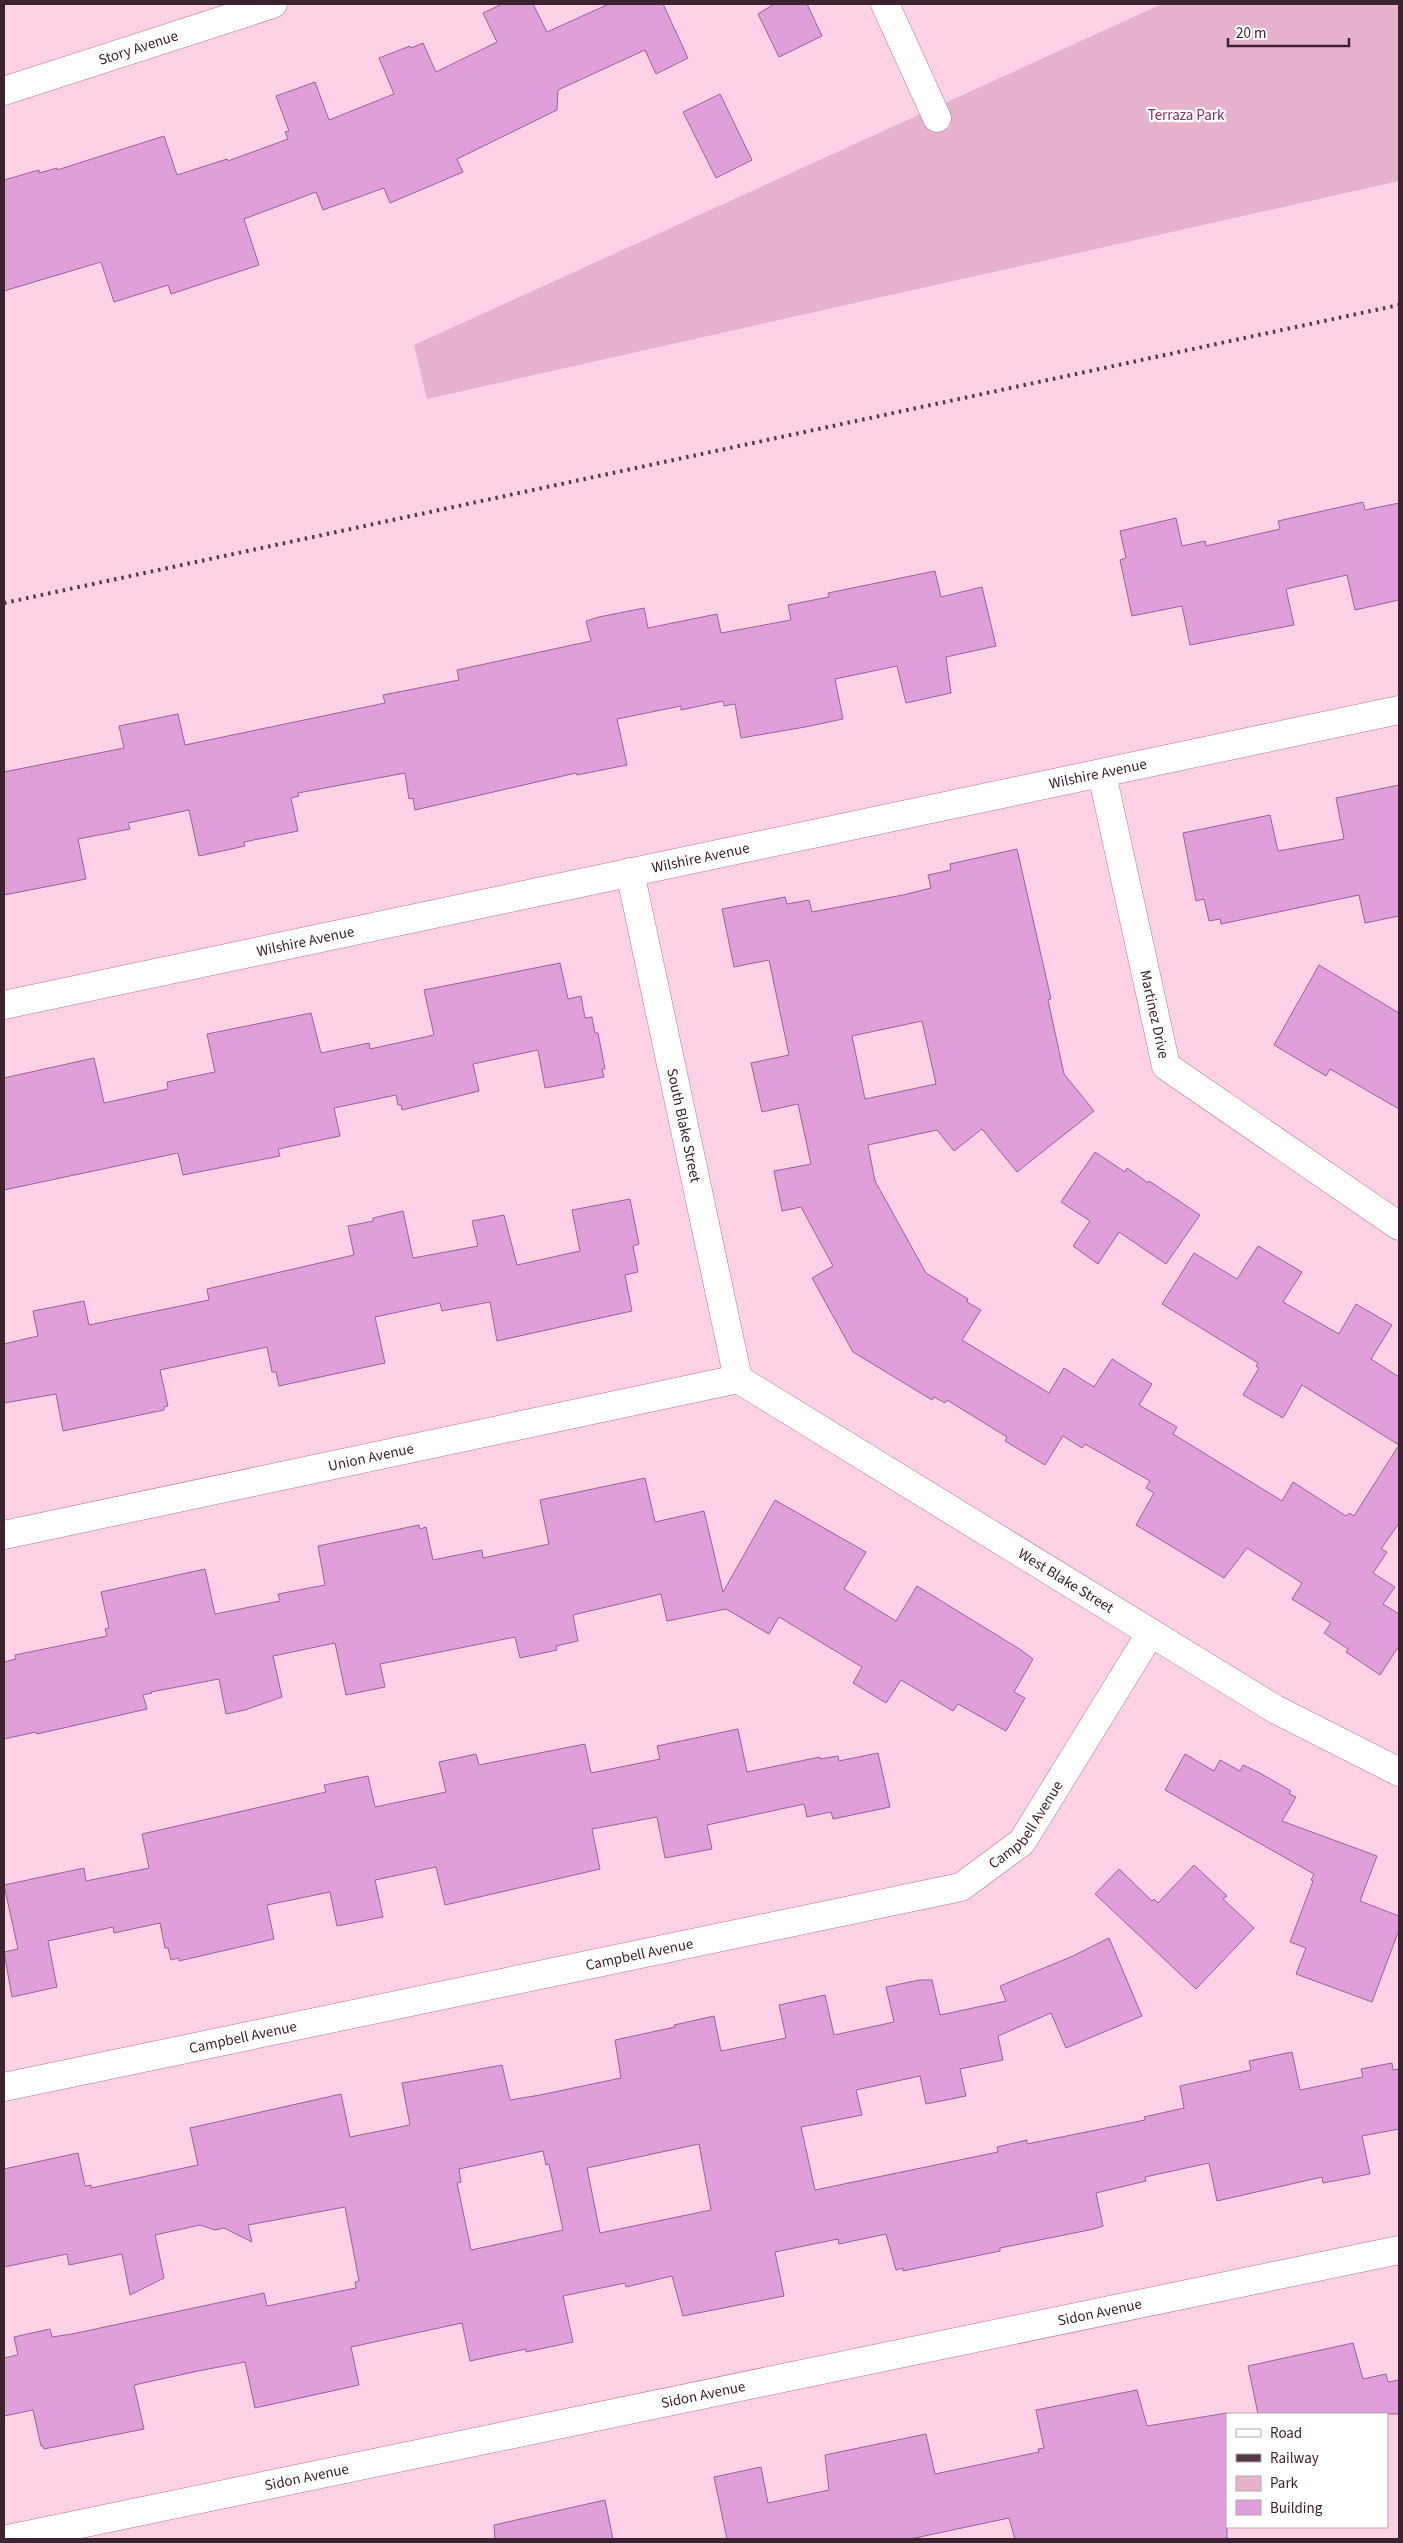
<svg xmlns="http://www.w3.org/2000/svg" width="1403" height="2543" font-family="'Source Sans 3',sans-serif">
<rect width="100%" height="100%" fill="#fed1e6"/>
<polygon fill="#e7b2cb" points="1162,4 1399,4 1399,181 427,399 414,345"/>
<g fill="#e09edb" stroke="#976494" fill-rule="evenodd">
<polygon points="502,4 533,4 547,32 609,4 663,4 688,58 656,74 645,50 558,90 557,110 457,159 463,172 390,203 384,188 323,210 316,192 244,219 259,265 171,294 168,285 114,302 101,262 4,291 4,180 39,170 39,173 57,168 57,170 164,136 177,175 227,159 228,161 288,139 285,132 289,131 276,96 315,82 329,120 394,94 379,58 410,46 411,48 423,43 436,72 497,42 483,13"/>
<polygon points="774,4 807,4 822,36 779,57 758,14"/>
<polygon points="720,94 752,160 716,178 683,112"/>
<polygon points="1363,502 1365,510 1399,503 1399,600 1355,610 1347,575 1286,589 1294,625 1190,645 1182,606 1132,616 1120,560 1126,558 1120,531 1176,518 1182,546 1205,541 1206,546 1280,529 1278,521"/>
<polygon points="935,571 941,597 982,587 996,646 946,657 951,693 906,703 897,666 835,679 843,719 805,727 741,738 735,704 724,706 723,701 681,710 681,706 617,719 627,765 577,775 576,773 415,810 413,798 409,799 405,773 298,793 299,796 291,798 298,831 244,842 245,846 199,856 189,810 128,823 130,829 78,839 86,879 4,895 4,772 124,748 119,726 178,714 185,745 385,703 383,695 459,680 457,670 591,641 586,621 599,617 644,608 648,628 717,614 721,633 791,620 788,605 829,597 828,593"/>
<polygon points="1399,785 1399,916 1365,923 1359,895 1221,924 1220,919 1209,921 1204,899 1196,901 1183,833 1270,815 1278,851 1344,839 1336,798"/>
<path d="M1017,849L1051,999L1048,1000L1064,1074L1094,1111L1017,1172L982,1129L954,1151L937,1130L868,1145L875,1181L926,1273L968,1299L967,1302L981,1310L962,1340L1049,1393L1064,1368L1094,1387L1112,1359L1152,1384L1139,1405L1177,1427L1173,1434L1282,1501L1293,1482L1346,1516L1349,1513L1354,1516L1399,1445L1302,1385L1283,1418L1243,1395L1259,1368L1256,1366L1258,1363L1162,1304L1194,1253L1237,1279L1258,1246L1302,1272L1283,1302L1339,1334L1356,1304L1392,1325L1371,1359L1399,1377V1523L1381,1549L1387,1552L1373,1573L1395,1587L1383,1604L1399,1614V1646L1380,1675L1346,1652L1348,1649L1324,1633L1331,1623L1292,1599L1302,1583L1247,1548L1224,1578L1136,1525L1154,1493L1146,1488L1150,1481L1085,1444L1082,1448L1063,1436L1045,1465L1005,1441L1007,1437L947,1400L945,1403L934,1397L932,1400L853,1352L812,1278L833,1266L801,1207L782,1211L774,1171L811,1164L798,1104L762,1112L751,1063L789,1055L769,960L734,967L722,909L785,897L787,904L809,900L812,912L903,895L931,888L928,875L951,870L950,864ZM922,1021L936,1084L865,1099L852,1036Z"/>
<polygon points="560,963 568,999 581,996 585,1018 592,1017 595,1033 598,1033 605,1069 602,1069 604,1077 545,1088 538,1050 473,1064 479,1091 402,1110 401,1105 398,1105 396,1095 334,1108 340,1136 278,1149 280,1156 183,1175 178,1153 4,1190 4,1078 94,1058 104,1103 168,1089 167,1082 215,1072 207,1034 311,1013 321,1053 369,1043 370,1049 434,1035 424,990"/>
<polygon points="1319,965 1399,1013 1399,1109 1330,1069 1326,1076 1274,1045"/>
<polygon points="1095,1152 1125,1172 1127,1168 1148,1183 1149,1181 1200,1215 1166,1264 1119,1232 1098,1264 1073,1246 1090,1221 1061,1202"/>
<polygon points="630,1199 639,1244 633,1246 638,1272 625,1275 632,1311 497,1341 490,1302 442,1311 440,1303 375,1317 385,1363 279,1386 276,1372 272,1372 267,1347 160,1370 168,1406 164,1407 164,1410 63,1431 56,1394 4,1403 4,1344 38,1336 33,1311 84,1301 89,1325 209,1300 207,1289 354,1255 348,1226 373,1221 373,1218 403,1211 413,1258 478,1246 472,1221 504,1215 517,1265 580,1251 572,1210"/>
<polygon points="645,1478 655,1522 704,1511 723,1592 775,1500 866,1552 844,1589 896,1621 917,1586 1021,1650 1033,1659 1014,1692 1025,1698 1006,1731 958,1704 953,1711 901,1680 886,1703 853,1683 862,1667 779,1617 769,1634 726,1609 667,1621 661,1594 573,1615 578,1641 556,1646 557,1650 520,1658 515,1637 380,1664 385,1687 346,1695 335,1643 273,1656 282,1697 245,1710 226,1714 219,1679 151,1692 152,1693 143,1695 147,1709 37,1734 36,1732 4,1739 4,1662 16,1659 15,1655 107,1636 105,1629 109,1628 101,1592 205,1569 215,1614 280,1601 278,1594 325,1585 318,1546 419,1525 420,1529 426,1527 433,1560 482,1550 483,1558 549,1544 540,1500"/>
<polygon points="738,1729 747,1772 820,1757 820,1759 838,1756 839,1761 878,1753 890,1807 833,1819 831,1812 807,1817 804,1804 707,1825 712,1849 665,1858 657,1817 592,1829 600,1869 445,1905 436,1867 375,1880 383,1917 337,1926 330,1892 267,1905 274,1939 179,1961 179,1958 171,1960 168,1948 165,1948 160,1923 114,1933 113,1927 48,1941 57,1987 12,1997 4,1952 18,1949 4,1885 84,1868 86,1881 149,1868 142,1834 326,1792 324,1785 368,1776 375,1807 446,1792 439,1762 476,1754 479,1765 585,1744 591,1773 660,1759 657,1746"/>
<polygon points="1185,1754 1214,1771 1220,1760 1240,1771 1243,1765 1258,1772 1291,1791 1289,1794 1296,1797 1282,1821 1377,1856 1360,1901 1399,1916 1399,1930 1372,2002 1296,1974 1306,1948 1290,1942 1313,1881 1311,1880 1314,1874 1165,1790"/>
<polygon points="1194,1865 1227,1896 1223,1899 1254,1928 1196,1989 1095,1894 1119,1869 1152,1901 1154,1899 1158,1903"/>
<path d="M1109,1938L1142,2016L1066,2048L1051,2013L998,2036L1003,2060L960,2069L966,2096L926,2104L920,2076L856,2090L862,2115L801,2127L815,2190L998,2152L997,2147L1027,2140V2144L1145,2120L1144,2117L1184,2108L1180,2086L1251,2070L1249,2061L1292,2052L1300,2090L1363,2077L1361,2069L1392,2063L1393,2070L1399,2069V2129L1362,2136L1370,2174L1323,2183L1322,2177L1217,2201L1209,2163L1145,2177L1146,2181L1096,2193L1103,2226L1094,2229L1000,2248V2251L903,2271V2268L896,2270L886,2234L839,2244L838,2239L775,2252L784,2296L683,2316L672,2276L626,2287L625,2283L563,2296L573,2342L526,2352V2349L470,2361L462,2323L351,2347L359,2385L255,2408L245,2362L198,2371L134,2385L144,2429L44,2449L43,2446H41L33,2410L4,2416V2358L18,2355L14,2337L50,2329L52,2337L72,2334L264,2293L267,2306L356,2288L355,2282L359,2281L345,2207L248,2225L252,2242L224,2228L215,2230L200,2225L155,2235L164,2278L130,2295L122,2254L69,2265L67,2254L4,2267V2169L78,2153L85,2186L91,2185V2188L198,2165L190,2128L341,2094L350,2137L410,2125L402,2083L502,2065L510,2100L540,2095L621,2078L615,2040L675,2027L674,2025L714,2016L721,2051L786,2038L779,2005L825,1995L834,2035L894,2022L886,1987L919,1980H932L940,2015L1006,2001L1000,1986L1073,1956ZM699,2144L711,2210L600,2233L587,2168ZM543,2151L546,2165L549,2164L563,2230L471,2250L457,2183L461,2182L459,2169Z"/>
<polygon points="1353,2343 1363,2379 1386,2374 1388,2382 1399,2380 1399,2414 1258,2414 1248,2366"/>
<polygon points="1137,2390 1147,2426 1227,2413 1227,2539 1015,2539 1009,2518 910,2539 727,2539 714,2477 761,2467 768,2503 829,2490 825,2455 926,2434 935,2474 1039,2452 1038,2449 1044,2448 1036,2410"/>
<polygon points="605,2500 613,2539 495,2539 494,2525"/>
</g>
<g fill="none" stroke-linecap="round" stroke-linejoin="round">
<defs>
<g id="minor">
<polyline points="885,4 937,118"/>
<path id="s1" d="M4,91L273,4"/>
<path id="s2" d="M1102,774L1166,1066L1399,1226"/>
<path id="s3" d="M630,872L738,1379"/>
<path id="s4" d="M4,1005L1399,710"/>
<path id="s5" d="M738,1379L1275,1709L1399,1772"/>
<path id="s6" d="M4,1535L738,1379"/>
<path id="s7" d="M4,2087L961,1887L1022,1842L1150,1634"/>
<path id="s8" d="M8,2539L1399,2250"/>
</g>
</defs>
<use href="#minor" stroke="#b57394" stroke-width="29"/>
<use href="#minor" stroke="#fff" stroke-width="28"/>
<polyline stroke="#563947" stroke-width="4" stroke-dasharray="2.5 5" stroke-linecap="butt" points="4,603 1399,305"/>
</g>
<g text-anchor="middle" stroke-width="4.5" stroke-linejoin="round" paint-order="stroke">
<g font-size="15" fill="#3d222f" stroke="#fff">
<text dy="5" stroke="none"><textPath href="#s1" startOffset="141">Story Avenue</textPath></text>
<text dy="5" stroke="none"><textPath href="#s4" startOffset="1118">Wilshire Avenue</textPath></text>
<text dy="5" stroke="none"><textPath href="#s4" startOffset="712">Wilshire Avenue</textPath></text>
<text dy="5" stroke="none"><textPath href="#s4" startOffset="308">Wilshire Avenue</textPath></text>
<text dy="5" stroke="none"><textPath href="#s2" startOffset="246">Martinez Drive</textPath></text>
<text dy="5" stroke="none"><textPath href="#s3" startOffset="259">South Blake Street</textPath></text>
<text dy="5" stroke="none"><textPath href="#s6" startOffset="375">Union Avenue</textPath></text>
<text dy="5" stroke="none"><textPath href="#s5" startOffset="385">West Blake Street</textPath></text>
<text dy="5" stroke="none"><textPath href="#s7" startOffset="1069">Campbell Avenue</textPath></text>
<text dy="5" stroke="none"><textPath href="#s7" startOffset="649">Campbell Avenue</textPath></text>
<text dy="5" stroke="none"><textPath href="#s7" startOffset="244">Campbell Avenue</textPath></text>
<text dy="5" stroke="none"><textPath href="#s8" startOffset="1115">Sidon Avenue</textPath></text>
<text dy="5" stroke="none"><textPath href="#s8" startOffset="710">Sidon Avenue</textPath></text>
<text dy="5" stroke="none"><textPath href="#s8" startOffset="305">Sidon Avenue</textPath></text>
</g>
<g font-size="15" fill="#8a2b61" stroke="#fff">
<text x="1186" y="120">Terraza Park</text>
</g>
</g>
<rect width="1403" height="2543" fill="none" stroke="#3d222f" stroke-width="10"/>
<rect x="1226" y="2413" width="162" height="115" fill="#ffffff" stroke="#b1a7ac"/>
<rect x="1236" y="2429" width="25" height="8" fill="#ffffff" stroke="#b1a7ac"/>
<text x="1270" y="2438" font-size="15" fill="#3d222f">Road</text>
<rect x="1236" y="2454" width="25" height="8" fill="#563947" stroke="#b1a7ac"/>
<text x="1270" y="2463" font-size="15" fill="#3d222f">Railway</text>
<rect x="1236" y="2476" width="25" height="15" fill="#e7b2cb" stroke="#b1a7ac"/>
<text x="1270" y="2488" font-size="15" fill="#3d222f">Park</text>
<rect x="1236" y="2500" width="25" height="15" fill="#e09edb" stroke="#b1a7ac"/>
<text x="1270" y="2513" font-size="15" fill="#3d222f">Building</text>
<path d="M1228 38v8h121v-8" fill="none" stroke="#3d222f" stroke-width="2.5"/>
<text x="1236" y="38" font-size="15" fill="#3d222f" stroke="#ffffff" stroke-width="4" paint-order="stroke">20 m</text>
</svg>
